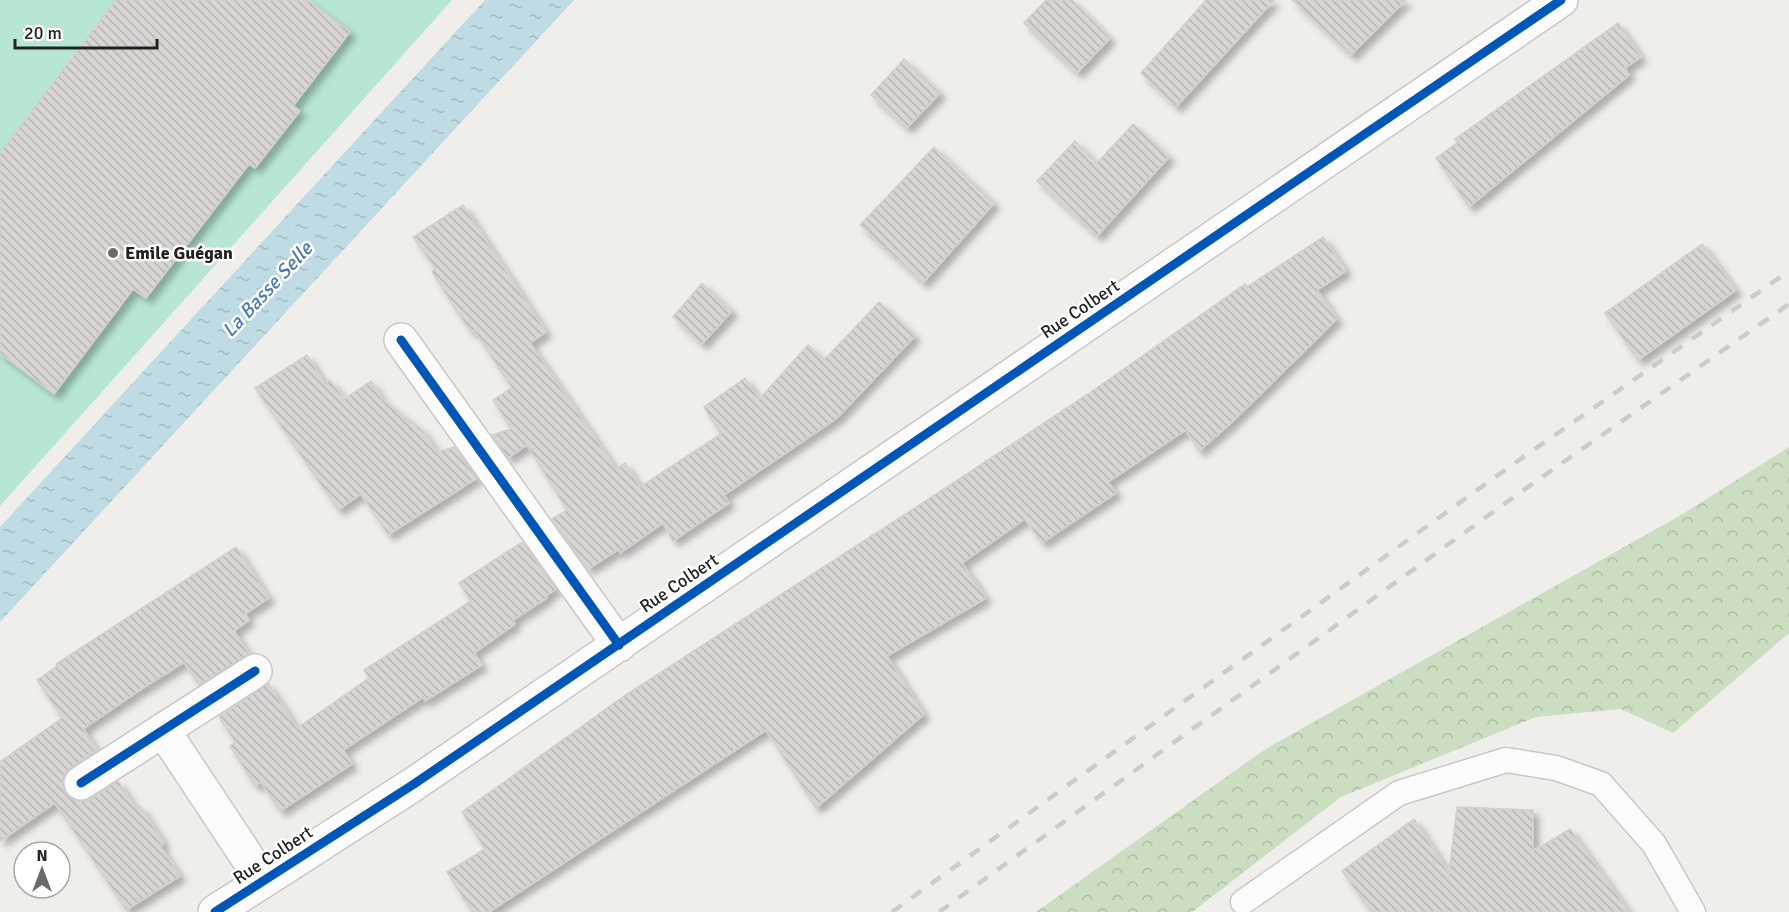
<svg xmlns="http://www.w3.org/2000/svg" width="1789" height="912" font-family="Signika,sans-serif">
<defs>
<pattern id="forest-crowns" width="20" height="18" patternUnits="userSpaceOnUse" patternTransform="scale(1.5)"><rect width="20" height="18" fill="#cbdec1"/><path d="M2 6a3 3 0 1 1 6 0M12 15a3 3 0 1 1 6 0" fill="none" stroke="#aebea6"/></pattern>
<pattern id="water-ripples" width="26" height="14" patternUnits="userSpaceOnUse" patternTransform="scale(1.5)"><rect width="26" height="14" fill="#bfdbe3"/><path d="M2 4q2-2 4 0t4 0M15 11q2-2 4 0t4 0" fill="none" stroke="#a4bcc2"/></pattern>
<pattern id="building-back-hatch" width="6" height="6" patternUnits="userSpaceOnUse" patternTransform="scale(1.5)"><rect width="6" height="6" fill="#d7d4d2"/><path d="M-1 5l2 2M0 0l6 6M5-1l2 2" fill="none" stroke="#b8b6b4"/></pattern>
<filter id="shadow"><feDropShadow dx="5.5" dy="5.5" stdDeviation="3" flood-color="#0004"/></filter>
</defs>
<rect width="100%" height="100%" fill="#f0eeeb"/>
<polygon fill="url(#forest-crowns)" points="1789,447 1789,633 1673,733 1621,709 1536,717 1341,797 1192,912 1036,912 1264,750 1681,515"/>
<polygon fill="#b7e6d2" points="0,0 452,0 0,506"/>
<polygon fill="url(#water-ripples)" points="485,0 574,0 0,622 0,527"/>
<g fill="url(#building-back-hatch)" stroke="#d3d0cc" stroke-width="1.5" filter="url(#shadow)">
<polygon points="116,0 307,0 350,32 293,106 300,111 255,168 249,164 146,298 133,289 54,394 0,353 0,153"/>
<polygon points="1046,0 1072,0 1110,38 1077,73 1024,23"/>
<polygon points="1206,0 1274,0 1176,107 1141,73"/>
<polygon points="1292,0 1406,0 1351,55"/>
<polygon points="1618,23 1641,57 1625,68 1629,75 1469,207 1436,158 1457,143 1455,139"/>
<polygon points="904,59 940,93 907,128 871,95"/>
<polygon points="1133,124 1169,157 1097,236 1037,181 1075,141 1097,163"/>
<polygon points="934,147 994,203 923,283 860,225"/>
<polygon points="463,205 546,332 530,343 616,469 625,463 640,487 721,434 704,407 745,378 759,399 808,345 824,360 879,302 915,336 837,418 724,495 729,503 673,541 663,523 620,553 619,549 588,569 552,519 567,510 527,445 508,458 492,435 511,429 493,400 512,388 474,330 471,332 458,313 432,272 435,268 413,237"/>
<polygon points="1323,237 1346,271 1317,290 1337,319 1231,423 1199,451 1186,430 1108,482 1116,493 1042,543 1025,519 962,563 986,598 887,656 924,714 816,808 766,730 489,912 472,912 447,872 485,849 462,812 624,696 947,487 1088,394 1245,284 1247,287"/>
<polygon points="1702,244 1736,290 1638,360 1605,313"/>
<polygon points="702,283 732,311 702,344 673,317"/>
<polygon points="307,355 325,384 330,380 344,399 371,381 382,399 423,431 437,452 454,447 477,478 388,535 361,494 338,510 255,388"/>
<polygon points="522,542 556,589 546,596 547,598 513,620 515,624 474,653 482,665 425,701 423,697 343,750 352,764 280,811 261,782 255,786 230,746 235,742 219,717 268,683 297,728 369,678 364,670 471,601 459,583"/>
<polygon points="236,547 269,598 245,614 249,620 234,631 249,654 199,685 184,662 146,686 83,729 97,750 71,767 64,775 62,784 65,793 72,799 81,802 91,799 118,781 136,809 140,806 164,843 160,846 180,876 126,910 55,803 0,841 0,762 62,718 37,680 57,666 56,664"/>
<polygon points="1457,807 1533,810 1533,851 1570,829 1629,912 1371,912 1342,871 1414,819 1449,873"/>
</g>
<g fill="none" stroke-linecap="round" stroke-linejoin="round">
<defs>
<polyline id="service" points="1243,902 1399,793 1506,760 1556,768 1601,784 1654,844 1693,912"/>
<g id="minor">
<polyline points="401,340 619,645"/>
<polyline points="163,730 263,881"/>
<polyline points="81,783 255,671"/>
</g>
<polyline id="tertiary" points="215,912 414,784 1561,0"/>
</defs>
<use href="#service" stroke="#c9c8c7" stroke-width="27"/>
<use href="#minor" stroke="#c9c8c7" stroke-width="36"/>
<use href="#tertiary" stroke="#c9c8c7" stroke-width="36"/>
<use href="#service" stroke="#fdfcfc" stroke-width="24"/>
<use href="#minor" stroke="#fdfcfc" stroke-width="33"/>
<use href="#tertiary" stroke="#fdfcfc" stroke-width="33"/>
<g stroke="#ccc" stroke-width="4.5" stroke-dasharray="12 12" stroke-linecap="butt">
<polyline points="892,912 1505,470 1789,271"/>
<polyline points="939,912 1525,489 1789,304"/>
</g>
<defs>
<g id="cycleway">
<polyline points="401,340 619,645"/>
<polyline points="81,783 255,671"/>
<polyline points="215,912 414,784 1561,0"/>
</g>
</defs>
<use href="#cycleway" stroke="#fff" stroke-width="13"/>
<use href="#cycleway" stroke="#0057b8" stroke-width="9"/>
</g>
<circle fill="#6a6968" stroke="#fff" stroke-width="2" cx="113" cy="253" r="6"/>
<g text-anchor="middle" stroke-width="5" stroke-linejoin="round" paint-order="stroke">
<g font-size="18" font-weight="bold" fill="#222" stroke="#fff" text-anchor="start">
<text x="125" y="259">Emile Guégan</text>
</g>
<g font-size="18" fill="#222" stroke="#fff">
<text transform="translate(1080 309) rotate(-34)" y="6">Rue Colbert</text>
<text transform="translate(679 583) rotate(-34)" y="6">Rue Colbert</text>
<text transform="translate(273 855) rotate(-33)" y="6">Rue Colbert</text>
</g>
<g font-size="20" font-style="italic" fill="#4a7aab" stroke="#fff">
<text transform="translate(267 289) rotate(-47)" y="7">La Basse Selle</text>
</g>
</g>
<g transform="translate(42 870)"><circle r="28" fill="#ffffff" stroke="#a7a7a7" stroke-width="1.5"/>
<path d="M0-4.5L10 22L0 15L-10 22Z" fill="#6a6968"/>
<text y="-9" font-size="16" font-weight="bold" text-anchor="middle" fill="#222222">N</text>
</g>
<path d="M15 39v9h142v-9" fill="none" stroke="#222222" stroke-width="3"/>
<text x="24" y="39" font-size="18" fill="#222222" stroke="#ffffff" stroke-width="4.5" paint-order="stroke">20 m</text>
</svg>
